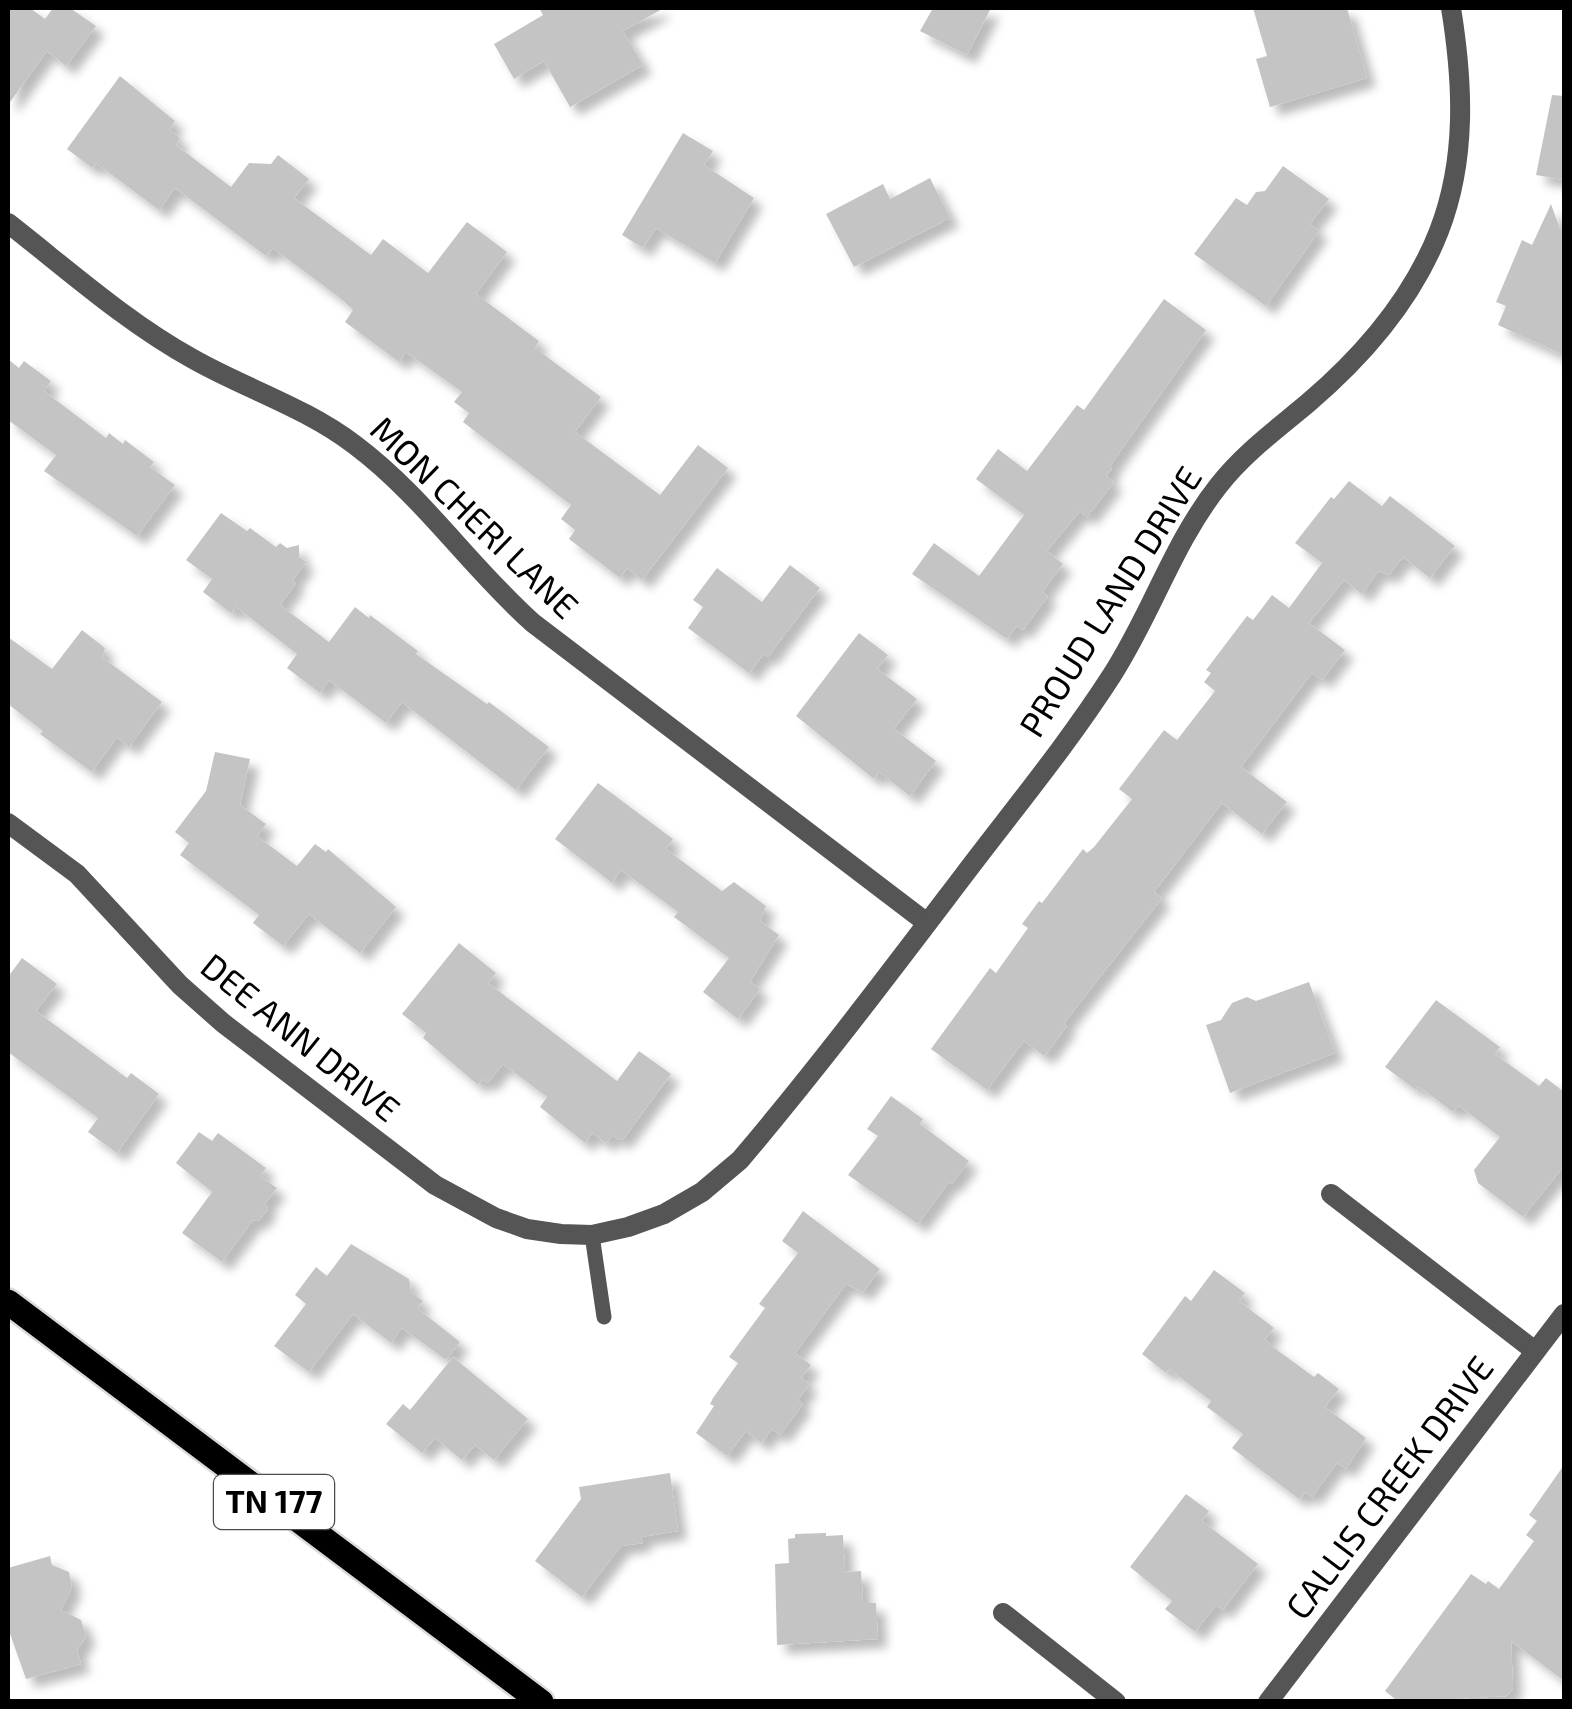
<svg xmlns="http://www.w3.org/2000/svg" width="1572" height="1709" font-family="'Exo 2',sans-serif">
<defs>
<filter id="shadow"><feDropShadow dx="9" dy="9" stdDeviation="5" flood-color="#0004"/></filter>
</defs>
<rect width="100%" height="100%" fill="#fff"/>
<g fill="#c4c4c4" filter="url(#shadow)">
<polygon points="8,8 30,8 45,19 53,8 70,8 96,26 66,66 47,51 8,105"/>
<polygon points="539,8 664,8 623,31 643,65 570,107 544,61 514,79 494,44 543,15"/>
<polygon points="933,8 991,8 967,55 920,31"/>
<polygon points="1253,8 1347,8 1367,78 1270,107 1256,59 1267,56"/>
<polygon points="120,76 175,121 169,130 180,138 176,145 231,187 249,163 271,164 278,155 309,179 294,198 371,255 383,239 428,273 467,222 507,252 476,294 539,341 535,348 601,397 575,432 660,495 698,445 728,468 642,580 627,568 620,578 569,539 575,530 561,519 571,505 463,422 469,413 454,402 462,392 406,352 399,362 345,322 353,310 340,298 273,248 266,256 175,188 159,210 96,163 92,168 67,149"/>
<polygon points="1552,95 1564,96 1564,180 1536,175"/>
<polygon points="683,133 713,151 704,165 754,198 715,263 656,228 643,248 622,235"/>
<polygon points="1283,166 1329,199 1310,224 1319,231 1266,306 1194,254 1236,198 1247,205 1256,192 1265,191"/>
<polygon points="930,178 950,218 854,267 826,214 883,184 890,199"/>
<polygon points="1551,204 1560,229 1564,231 1564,355 1498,325 1506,306 1496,302 1522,240 1532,245"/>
<polygon points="1164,299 1206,330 1110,466 1112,468 1106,476 1114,482 1087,517 1080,511 1047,551 1063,564 1042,592 1048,596 1023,630 1017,626 1007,639 912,574 934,543 979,576 1024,515 976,479 998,449 1027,471 1077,405 1084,410"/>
<polygon points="8,359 19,368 24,361 51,381 44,391 106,438 109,433 123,444 125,440 154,462 150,467 175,485 137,536 44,471 56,455 8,420"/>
<polygon points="1349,481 1382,506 1390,496 1455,546 1430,578 1403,557 1389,575 1378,571 1362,594 1344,580 1309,623 1345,650 1322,680 1312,673 1241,767 1287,802 1262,834 1222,803 1154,892 1162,898 1064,1023 1067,1026 1050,1049 1044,1056 1024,1041 987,1090 931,1049 990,968 996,973 1028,928 1022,924 1039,901 1042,903 1083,849 1087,853 1094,847 1132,799 1119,789 1164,730 1177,740 1215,691 1204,682 1211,673 1206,670 1247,616 1253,620 1272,595 1289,608 1322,563 1295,543 1331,497 1334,499"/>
<polygon points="221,513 247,531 250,528 276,547 280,543 287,548 299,545 299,557 306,562 292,581 296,583 280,605 329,642 355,607 369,618 370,615 418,651 416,654 487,704 489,702 549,747 516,790 402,702 386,723 329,680 320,693 287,668 297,654 236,607 231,613 203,592 212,579 186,560"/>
<polygon points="790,565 820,588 768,657 764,654 749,673 688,628 703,607 693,600 717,568 762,602"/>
<polygon points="82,630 105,648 102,657 162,702 129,747 117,737 92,772 40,734 43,731 8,704 8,637 52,669"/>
<polygon points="859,633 888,655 877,669 917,699 894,729 936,761 910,796 879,772 874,779 796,716"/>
<polygon points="215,752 250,759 240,805 266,824 257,836 297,866 315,844 326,852 328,849 396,907 360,953 309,914 283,946 253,923 259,915 180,855 189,843 175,832 206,791"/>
<polygon points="598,783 673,839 666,849 722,891 734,882 766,906 760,921 779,935 750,982 760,989 738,1019 703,992 729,958 674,917 678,912 621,870 612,883 555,839"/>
<polygon points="459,943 496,973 488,983 617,1081 639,1051 671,1074 624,1138 619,1140 612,1135 606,1143 592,1133 585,1143 540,1107 547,1097 503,1064 488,1083 482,1079 478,1085 423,1038 426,1033 402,1014"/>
<polygon points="22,958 57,984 36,1011 127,1078 131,1073 159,1094 117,1153 88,1132 98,1118 8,1052 8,977"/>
<polygon points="1309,982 1335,1053 1230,1093 1206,1025 1221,1020 1232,1003 1247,997 1256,1001"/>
<polygon points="1436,1000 1500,1047 1495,1054 1539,1086 1546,1078 1564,1092 1564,1166 1523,1217 1478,1183 1474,1170 1500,1137 1458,1105 1453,1112 1418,1086 1416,1090 1385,1067"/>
<polygon points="891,1096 923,1119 920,1124 969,1161 952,1184 949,1182 918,1224 848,1175 878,1136 867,1129"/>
<polygon points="199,1132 212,1141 218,1133 266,1168 260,1176 277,1188 265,1204 268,1209 258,1221 253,1220 222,1262 182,1233 212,1192 176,1163"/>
<polygon points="803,1211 880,1269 863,1292 846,1284 795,1353 811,1365 801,1378 809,1384 798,1400 803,1404 780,1435 772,1429 761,1443 746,1431 727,1456 696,1433 714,1406 710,1404 713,1398 738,1363 729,1357 765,1308 759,1304 798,1253 782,1241"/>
<polygon points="351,1244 409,1279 411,1292 423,1301 417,1308 460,1342 446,1360 402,1328 391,1343 353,1314 309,1372 274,1346 306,1304 295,1295 316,1267 327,1276"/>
<polygon points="1214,1270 1245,1293 1239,1301 1274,1328 1265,1339 1273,1347 1314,1377 1318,1373 1339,1389 1325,1407 1366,1438 1346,1469 1337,1463 1312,1497 1305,1492 1299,1499 1232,1448 1243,1434 1207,1407 1211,1401 1169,1369 1166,1373 1142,1354 1185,1296 1191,1301"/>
<polygon points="453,1357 528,1419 494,1460 475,1445 462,1460 435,1438 422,1453 386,1424 403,1404 410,1410"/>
<polygon points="1564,1465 1564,1681 1511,1641 1513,1688 1507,1696 1399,1702 1385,1691 1471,1574 1486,1584 1488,1581 1499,1589 1534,1541 1526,1535 1537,1521 1529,1515"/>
<polygon points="670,1473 678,1531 641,1537 643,1543 621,1546 582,1597 535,1561 581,1499 579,1487"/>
<polygon points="1186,1494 1209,1511 1202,1521 1258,1564 1223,1610 1216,1605 1195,1632 1165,1609 1172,1601 1130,1567"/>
<polygon points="826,1533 826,1536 843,1535 845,1572 861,1571 863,1603 876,1603 878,1639 777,1645 775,1564 789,1563 788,1539 795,1538 795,1534"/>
<polygon points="50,1556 52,1565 69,1572 72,1588 61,1610 81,1620 86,1637 77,1650 81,1664 26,1679 8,1628 8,1568"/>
</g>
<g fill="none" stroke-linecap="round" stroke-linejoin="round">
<defs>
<polyline id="primary" points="8,1302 541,1702"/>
</defs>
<use href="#primary" stroke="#dbdbdb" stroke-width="30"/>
<polyline stroke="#555" stroke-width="15" points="592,1235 604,1317"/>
<g stroke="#555" stroke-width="20">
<path d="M8,223C67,269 126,322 193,359C246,389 305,407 355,445C423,496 470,567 533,623L927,923"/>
<path d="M8,823L77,874L180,985L223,1023L435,1185L496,1218L527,1229L561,1234L592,1235L628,1227L664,1214L702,1192L740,1160C818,1068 891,971 964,875C1014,809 1067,745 1112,675C1152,613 1173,543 1219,485C1244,453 1277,429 1308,403C1362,357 1413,298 1439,231C1467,159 1463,82 1451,8"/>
<polyline points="1331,1194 1535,1351"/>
<polyline points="1003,1613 1116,1702"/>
<polyline points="1268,1702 1564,1314"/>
</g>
<use href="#primary" stroke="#000" stroke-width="25"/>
</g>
<g text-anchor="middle" stroke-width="8" stroke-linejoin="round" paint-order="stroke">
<rect fill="#fff" stroke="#4c4c4c" stroke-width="2.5" x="214" y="1475" width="120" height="54" rx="8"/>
<g font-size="32" font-weight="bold" fill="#000">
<text x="274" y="1513">TN 177</text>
</g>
<g font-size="35" fill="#000" stroke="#fff">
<text transform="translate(474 518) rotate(44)" y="12">MON CHERI LANE</text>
<text transform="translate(1111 602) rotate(-58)" y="12">PROUD LAND DRIVE</text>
<text transform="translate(300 1038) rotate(39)" y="12">DEE ANN DRIVE</text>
<text transform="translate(1390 1488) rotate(-53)" y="12">CALLIS CREEK DRIVE</text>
</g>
</g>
<rect width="1572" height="1709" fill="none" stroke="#000000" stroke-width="20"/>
</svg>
